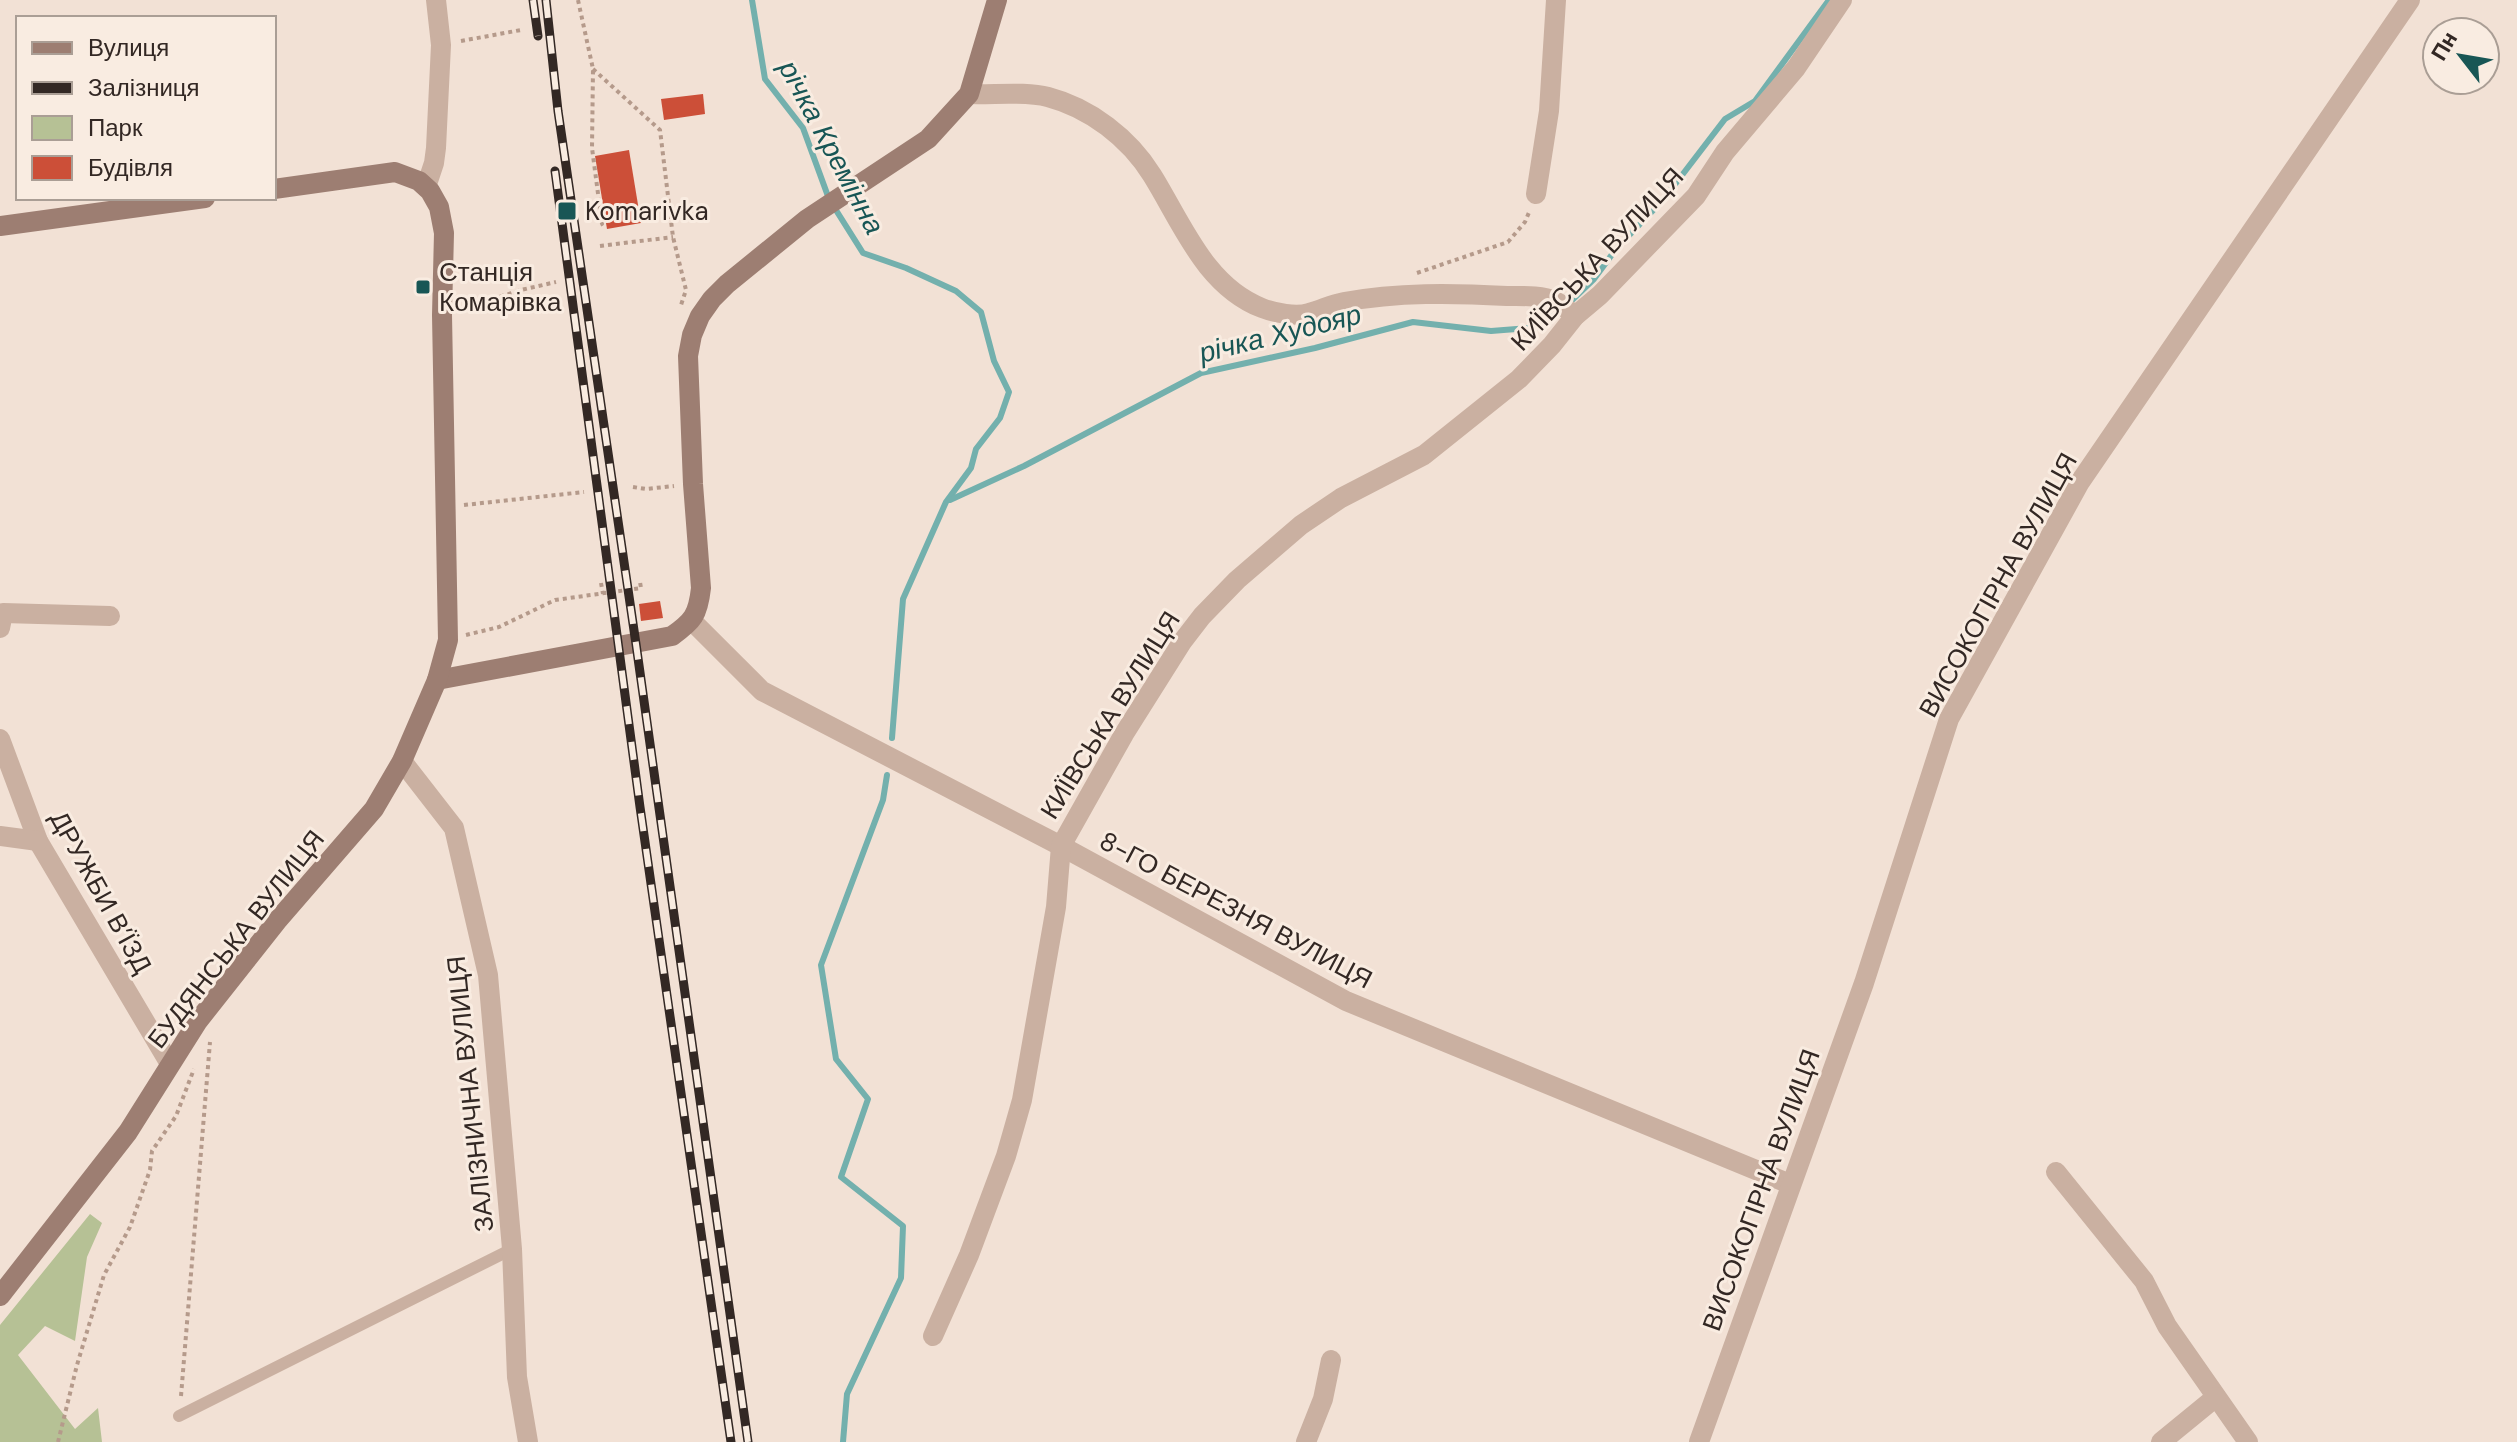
<svg xmlns="http://www.w3.org/2000/svg" width="2517" height="1442" font-family="'DM Sans',sans-serif">
<rect width="100%" height="100%" fill="#f2e1d5"/>
<polygon fill="#b6c195" points="90,1214 102,1223 87,1257 75,1341 45,1326 18,1355 75,1429 98,1408 102,1442 0,1442 0,1325"/>
<g fill="none" stroke-linecap="round" stroke-linejoin="round">
<g stroke="#73b0ad" stroke-width="6">
<polyline points="752,0 765,79 803,128 829,199 863,253 906,268 956,291 981,312 994,361 1009,392 1000,418 976,449 971,468 946,502 903,599 892,738"/>
<polyline points="1570,302 1594,279 1616,249 1663,200 1725,119 1755,101 1829,0"/>
<polyline points="950,500 1024,466 1201,373 1315,348 1413,322 1491,331 1540,327 1553,316"/>
<polyline points="843,1442 847,1394 901,1278 903,1226 841,1177 868,1099 836,1059 821,965 883,800 887,775"/>
</g>
</g>
<g fill="#cc4f38">
<polygon points="703,94 705,114 664,120 661,99"/>
<polygon points="629,150 641,223 607,229 595,156"/>
<polygon points="660,601 663,618 641,621 639,604"/>
</g>
<g fill="none" stroke-linecap="round" stroke-linejoin="round">
<g stroke="#b59a8b" stroke-width="4" stroke-dasharray="4 4" stroke-linecap="butt">
<polyline points="578,0 593,69 592,148 602,224 597,226"/>
<polyline points="461,41 521,30"/>
<polyline points="593,69 660,130 673,237 686,290 681,305"/>
<polyline points="600,246 673,237"/>
<polyline points="1417,273 1508,242 1525,222 1530,210"/>
<polyline points="462,309 521,290 556,282"/>
<polyline points="633,487 646,489 674,486"/>
<polyline points="464,505 584,492"/>
<polyline points="601,583 603,594"/>
<polyline points="466,635 499,627 555,600 641,588 640,582"/>
<polyline points="181,1396 210,1042"/>
<polyline points="58,1442 77,1365 104,1275 130,1227 150,1170 152,1151 176,1116 194,1069"/>
</g>
<polyline stroke="#cab0a1" stroke-width="12" points="179,1416 512,1249"/>
<g stroke="#cab0a1" stroke-width="20">
<path d="M969,94C993,95 1026,91 1048,97C1090,108 1129,138 1152,175C1182,223 1205,286 1262,308C1275,313 1296,317 1309,313C1321,310 1332,304 1344,302C1398,292 1453,293 1507,296C1522,296 1542,295 1555,301C1562,304 1569,311 1575,316"/>
<polyline points="426,187 434,163 436,148 441,45 436,0"/>
<polyline points="1536,194 1549,111 1556,0"/>
<polyline points="692,621 762,691 1061,846 1346,1001 1790,1184"/>
<polyline points="0,628 3,613 110,616"/>
<polyline points="0,739 38,841 170,1064"/>
<polyline points="402,761 454,828 488,975 512,1249 517,1377 528,1442"/>
<polyline points="0,836 38,841"/>
<polyline points="2056,1172 2144,1281 2167,1326 2248,1442"/>
<polyline points="933,1336 969,1255 1006,1156 1022,1100 1056,907 1061,846 1124,734 1182,642 1202,616 1237,580 1301,525 1341,498 1424,455 1519,379 1552,345 1575,316 1600,295 1696,196 1725,152 1796,68 1842,0"/>
<polyline points="1306,1442 1323,1399 1331,1360"/>
<polyline points="1699,1442 1864,983 1949,719 2080,482 2410,0"/>
<polyline points="2161,1442 2216,1397"/>
</g>
<g stroke="#9d7e72" stroke-width="20">
<polyline points="0,226 205,198"/>
<path d="M437,680L672,636C693,621 698,615 701,588L693,484L688,356L692,335L700,316L712,299L727,284L807,219L928,139L969,94L997,0"/>
<polyline points="0,1296 128,1132 198,1021 277,921 374,809 402,761 437,680 448,640 442,315 444,233 439,207 430,191 419,181 395,172 274,189"/>
</g>
<defs>
<g id="rail">
<polyline points="533,0 538,36"/>
<polyline points="546,0 558,111 636,644 748,1442"/>
<polyline points="555,171 640,807 731,1442"/>
</g>
</defs>
<use href="#rail" stroke="#332824" stroke-width="9"/>
<use href="#rail" stroke="#f9ece1" stroke-width="6" stroke-dasharray="18" stroke-linecap="butt"/>
</g>
<g fill="#185655" stroke="#f9ece1" stroke-width="3">
<rect x="557" y="201" width="20" height="20" rx="4"/>
<rect x="415" y="279" width="16" height="16" rx="4"/>
</g>
<g text-anchor="middle" stroke-width="6" stroke-linejoin="round" paint-order="stroke">
<g font-size="26" fill="#332824" stroke="#f9ece1" text-anchor="start">
<text x="585" y="220">Komarivka</text>
<text x="439" y="281">Станція<tspan x="439" dy="30">Комарівка</tspan></text>
</g>
<g font-size="26" fill="#332824" stroke="#f9ece1">
<text transform="translate(1597 259) rotate(-47)" y="9">КИЇВСЬКА ВУЛИЦЯ</text>
<text transform="translate(1998 585) rotate(-61)" y="9">ВИСОКОГІРНА ВУЛИЦЯ</text>
<text transform="translate(1110 715) rotate(-58)" y="9">КИЇВСЬКА ВУЛИЦЯ</text>
<text transform="translate(101 892) rotate(61)" y="9">ДРУЖБИ В’ЇЗД</text>
<text transform="translate(1236 910) rotate(28)" y="9">8-ГО БЕРЕЗНЯ ВУЛИЦЯ</text>
<text transform="translate(236 939) rotate(-52)" y="9">БУДЯНСЬКА ВУЛИЦЯ</text>
<text transform="translate(470 1094) rotate(-96)" y="9">ЗАЛІЗНИЧНА ВУЛИЦЯ</text>
<text transform="translate(1761 1190) rotate(-70)" y="9">ВИСОКОГІРНА ВУЛИЦЯ</text>
</g>
<g font-size="28" font-style="italic" fill="#185655" stroke="#f9ece1">
<text transform="translate(832 147) rotate(62)" y="10">річка Кремінна</text>
<text transform="translate(1280 333) rotate(-14)" y="10">річка Худояр</text>
</g>
</g>
<rect x="16" y="16" width="260" height="184" fill="#f9ece1" stroke="#aa9e95" stroke-width="2"/>
<rect x="32" y="42" width="40" height="12" fill="#9d7e72" stroke="#aa9e95" stroke-width="2"/>
<text x="88" y="56" font-size="24" fill="#332824">Вулиця</text>
<rect x="32" y="82" width="40" height="12" fill="#332824" stroke="#aa9e95" stroke-width="2"/>
<text x="88" y="96" font-size="24" fill="#332824">Залізниця</text>
<rect x="32" y="116" width="40" height="24" fill="#b6c195" stroke="#aa9e95" stroke-width="2"/>
<text x="88" y="136" font-size="24" fill="#332824">Парк</text>
<rect x="32" y="156" width="40" height="24" fill="#cc4f38" stroke="#aa9e95" stroke-width="2"/>
<text x="88" y="176" font-size="24" fill="#332824">Будівля</text>
<g transform="translate(2461 56) rotate(301)"><circle r="38" fill="#f9ece1" stroke="#aa9e95" stroke-width="2"/>
<path d="M0-6L14 30L0 20L-14 30Z" fill="#185655"/>
<text y="-12" font-size="22" font-weight="bold" text-anchor="middle" fill="#332824">Пн</text>
</g>
</svg>
